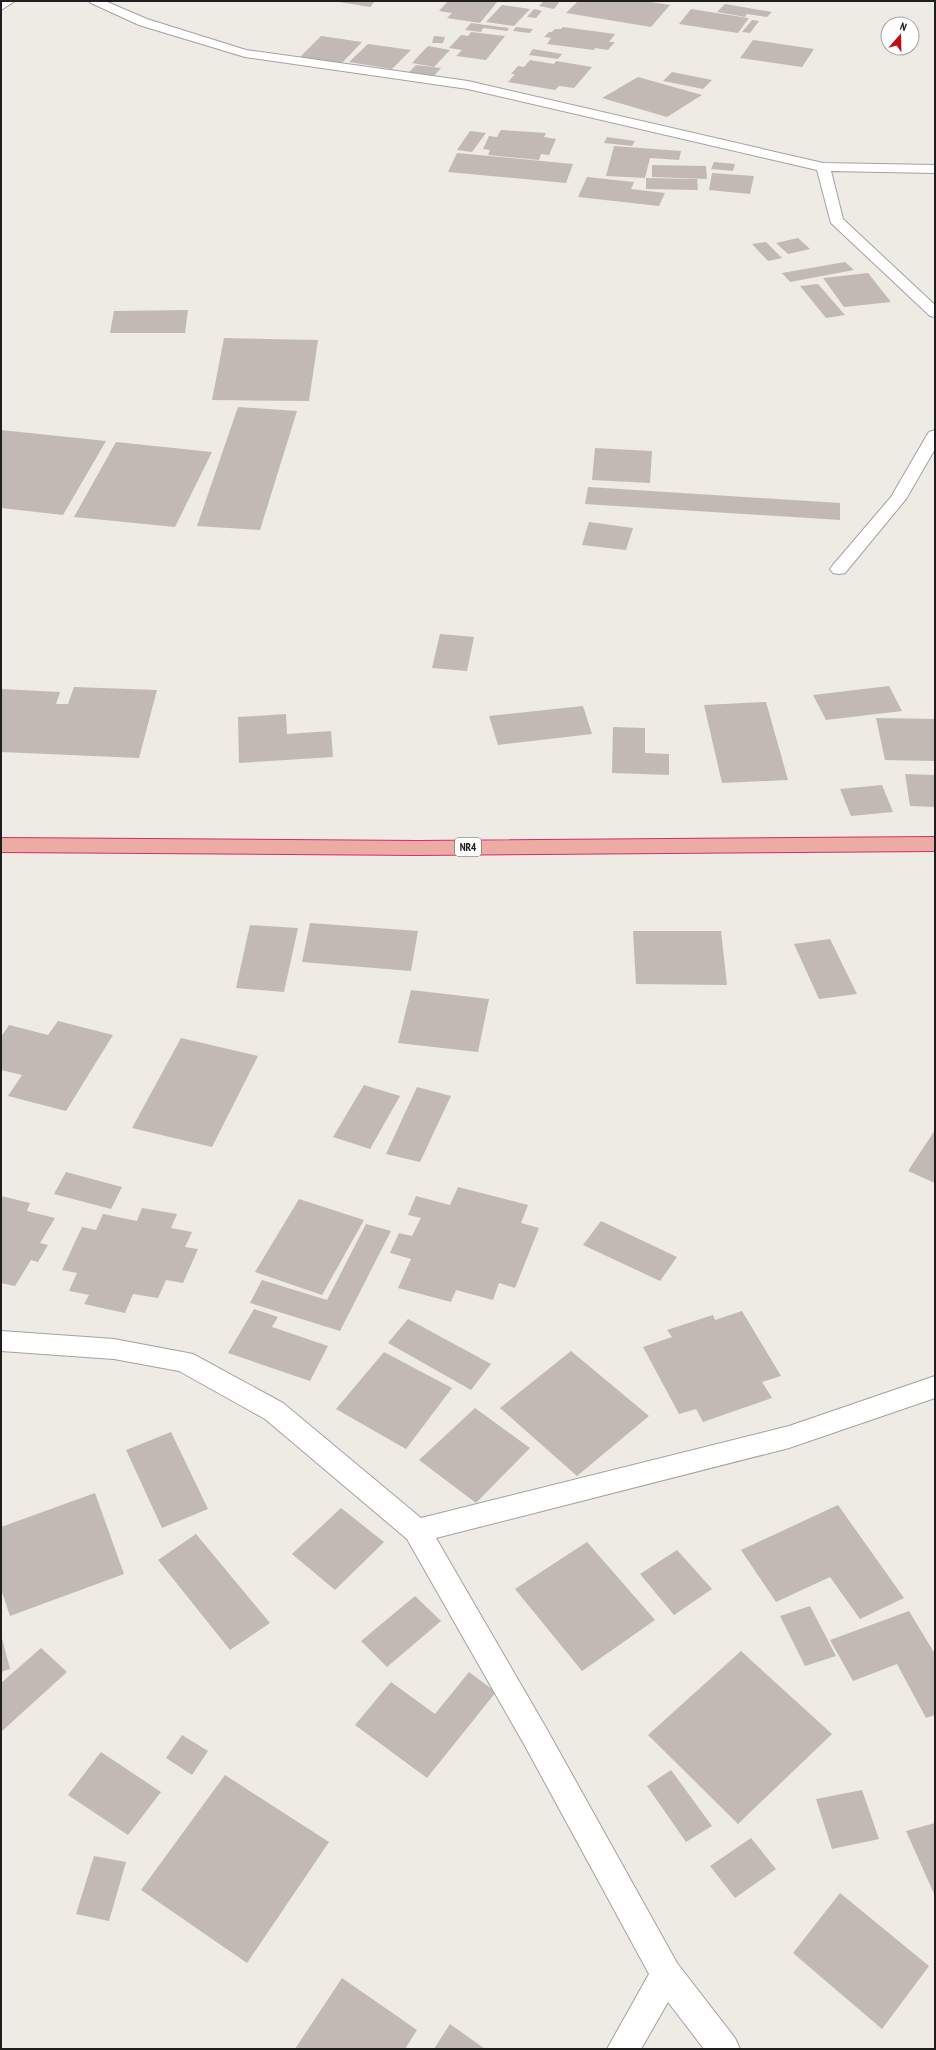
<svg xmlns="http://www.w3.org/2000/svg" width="936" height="2050" font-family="'PT Sans Narrow',sans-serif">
<rect width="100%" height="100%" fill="#eeeae4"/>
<g fill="#c3b9b4">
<polygon points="333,1 375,1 370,7"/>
<polygon points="448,1 491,1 497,2 480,23 447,18 452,13 439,11"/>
<polygon points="544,1 560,1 554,9 539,6"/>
<polygon points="578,1 645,1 670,5 651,27 566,13"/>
<polygon points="725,4 772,12 767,17 747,14 745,17 717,12"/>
<polygon points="502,5 530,9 514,26 486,22"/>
<polygon points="534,9 542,11 536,18 527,17"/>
<polygon points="691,9 748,18 749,18 738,33 679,24"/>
<polygon points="752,20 759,21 750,33 742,32"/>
<polygon points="471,23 509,28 507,31 483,28 481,32 465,30"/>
<polygon points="516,27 533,29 530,33 513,31"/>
<polygon points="563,27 615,34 609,42 615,42 608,50 595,48 594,50 547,44 551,38 544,37 549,32 552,32 555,29 561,29"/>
<polygon points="471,32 505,36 486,60 456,56 462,50 449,48 461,35 468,36"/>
<polygon points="321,36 362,42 341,64 299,58"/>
<polygon points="434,36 445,37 443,43 432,43"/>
<polygon points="753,40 814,49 802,67 740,58"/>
<polygon points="368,44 411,50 392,69 349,62"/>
<polygon points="428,46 450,50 434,67 412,63"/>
<polygon points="533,49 562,54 558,59 529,55"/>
<polygon points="530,60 554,64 556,61 592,67 574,88 559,86 555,90 508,82 515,74 511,74 518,66 524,67"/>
<polygon points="416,65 441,68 432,78 407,74"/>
<polygon points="672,72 712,80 703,89 663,81"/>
<polygon points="638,77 702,95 667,117 602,98"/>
<polygon points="501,130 546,133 544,137 556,139 549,155 541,154 539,160 488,155 490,150 483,149 489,136 497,137"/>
<polygon points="470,131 486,133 472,152 457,150"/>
<polygon points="607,137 635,141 632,146 604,143"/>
<polygon points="614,146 681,151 679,160 650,158 645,178 606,176"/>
<polygon points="457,153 573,164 566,183 448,172"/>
<polygon points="714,162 735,164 733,171 711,169"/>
<polygon points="652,165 706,166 707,179 652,177"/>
<polygon points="712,173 754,176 750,194 709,190"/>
<polygon points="587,177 634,182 631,189 665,193 659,206 578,197"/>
<polygon points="646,178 697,179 698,190 646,189"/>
<polygon points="798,238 810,249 788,254 776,243"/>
<polygon points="766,242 782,258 768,261 752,244"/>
<polygon points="845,262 854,270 790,282 782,273"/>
<polygon points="868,273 891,302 844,307 823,278"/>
<polygon points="818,284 845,315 826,318 800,286"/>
<polygon points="188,310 185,333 110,333 114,311"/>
<polygon points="224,338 318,340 309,401 212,400"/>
<polygon points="238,407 297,411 260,530 197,526"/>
<polygon points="1,430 106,441 63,515 1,508"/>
<polygon points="116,442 212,452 175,527 74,517"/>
<polygon points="595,448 652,451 650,483 592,480"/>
<polygon points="588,487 840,503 840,520 585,504"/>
<polygon points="589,522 633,528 626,550 582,545"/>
<polygon points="440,634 474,637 467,671 432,668"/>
<polygon points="889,686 902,711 826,720 813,695"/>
<polygon points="74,687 157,690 139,758 1,752 1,689 60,692 56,704 68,704"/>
<polygon points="766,702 788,780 722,783 704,705"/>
<polygon points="583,706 592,734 498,745 489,716"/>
<polygon points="286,714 287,734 331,731 333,757 239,763 238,717"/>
<polygon points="876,718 935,719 935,761 885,760"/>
<polygon points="613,727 645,728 645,753 669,754 669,775 612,773"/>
<polygon points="905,774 935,775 935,807 910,806"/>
<polygon points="882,785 893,812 851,816 840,789"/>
<polygon points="310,923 418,931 411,971 302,962"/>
<polygon points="250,925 298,928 284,992 236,988"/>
<polygon points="633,931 721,931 727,985 636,984"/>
<polygon points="830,939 857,994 819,999 794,944"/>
<polygon points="411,990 489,999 478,1052 398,1043"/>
<polygon points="58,1021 113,1035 66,1111 8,1096 22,1075 1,1070 1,1037 9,1025 48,1035"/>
<polygon points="181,1038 258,1056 212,1147 132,1128"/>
<polygon points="364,1085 400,1096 370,1149 333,1137"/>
<polygon points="417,1087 451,1096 420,1162 386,1154"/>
<polygon points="935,1130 935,1183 908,1171"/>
<polygon points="66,1172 122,1187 111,1209 54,1194"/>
<polygon points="458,1187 528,1205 521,1223 539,1228 515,1288 499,1283 493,1300 456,1290 451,1302 398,1288 411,1259 390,1253 399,1233 412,1236 421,1218 408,1215 416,1196 450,1205"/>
<polygon points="1,1196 30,1203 27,1211 55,1218 40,1243 48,1245 38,1262 31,1260 15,1286 1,1283"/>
<polygon points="299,1199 364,1220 322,1295 255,1272"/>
<polygon points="142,1208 177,1214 171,1228 192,1232 185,1247 198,1249 183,1283 166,1280 158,1298 133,1294 125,1313 84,1304 89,1295 69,1291 77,1273 62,1270 82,1227 96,1230 103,1214 137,1221"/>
<polygon points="601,1221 677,1257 660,1281 583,1245"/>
<polygon points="366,1224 391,1231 340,1331 250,1303 262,1280 327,1300"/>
<polygon points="254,1309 278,1317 272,1327 328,1346 310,1381 228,1353"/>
<polygon points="742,1311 781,1376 762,1382 772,1398 703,1422 696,1409 679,1414 643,1347 672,1337 667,1330 713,1315 715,1320"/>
<polygon points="408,1319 491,1364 471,1390 388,1343"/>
<polygon points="571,1351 649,1416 577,1476 500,1408"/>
<polygon points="384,1352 452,1388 406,1449 336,1409"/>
<polygon points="475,1408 530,1448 476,1503 419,1460"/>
<polygon points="171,1432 208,1509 162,1528 126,1450"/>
<polygon points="95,1493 124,1574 10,1616 1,1589 1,1527"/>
<polygon points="838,1505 904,1598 860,1619 830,1577 776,1602 741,1550"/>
<polygon points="341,1508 384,1542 335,1590 292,1554"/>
<polygon points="196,1534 270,1623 230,1650 158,1560"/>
<polygon points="587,1542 655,1620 582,1671 515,1589"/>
<polygon points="677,1550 712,1589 674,1615 640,1574"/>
<polygon points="415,1596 441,1621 387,1667 361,1641"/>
<polygon points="810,1606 836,1656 805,1666 780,1616"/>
<polygon points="909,1611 935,1654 935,1715 926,1718 897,1664 853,1681 830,1640"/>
<polygon points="1,1635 10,1669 1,1672"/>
<polygon points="41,1648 67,1672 1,1732 1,1683"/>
<polygon points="741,1651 832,1734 738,1824 648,1735"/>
<polygon points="469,1672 496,1692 427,1778 355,1725 391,1682 435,1714"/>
<polygon points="182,1735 208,1751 192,1775 166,1758"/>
<polygon points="101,1752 161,1792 128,1835 68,1795"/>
<polygon points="671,1770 712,1826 686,1842 647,1786"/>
<polygon points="225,1775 329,1842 247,1963 141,1890"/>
<polygon points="862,1790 879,1839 832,1849 816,1799"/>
<polygon points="935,1823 935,1896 906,1831"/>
<polygon points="751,1838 776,1869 735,1898 710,1866"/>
<polygon points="94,1856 126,1862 109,1921 76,1914"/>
<polygon points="840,1893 929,1966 882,2029 793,1953"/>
<polygon points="342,1978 417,2030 405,2049 295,2049"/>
<polygon points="450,2024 485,2049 434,2049"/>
</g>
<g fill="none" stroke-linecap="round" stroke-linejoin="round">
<defs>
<g id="minor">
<polygon points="1,1 15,1 1,10"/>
<polygon points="89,1 105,1 147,19 246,50 468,81 823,163 935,165 935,173 831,171 843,219 935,305 935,317 930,316 831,223 817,170 468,89 245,57 139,25 91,3"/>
<polygon points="935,430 935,449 906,499 845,573 839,574 833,573 830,569 833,565 891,497 927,435 929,432"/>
<polygon points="1,1331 114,1339 193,1354 283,1403 421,1518 789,1426 935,1376 935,1398 789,1448 436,1538 545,1726 677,1963 735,2038 740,2049 704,2049 668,2002 641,2049 607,2049 649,1974 525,1746 407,1539 265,1419 179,1371 114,1359 1,1351"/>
</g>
<polygon id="trunk" points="935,837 935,851 418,855 1,852 1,838 418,841"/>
</defs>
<use href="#minor" stroke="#a2a2a2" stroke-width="2"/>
<use href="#trunk" stroke="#d02d73" stroke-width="2"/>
<use href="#minor" fill="#fff" fill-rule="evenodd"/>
<use href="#trunk" fill="#ecaca3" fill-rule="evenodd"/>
</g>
<g text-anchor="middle" stroke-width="3" stroke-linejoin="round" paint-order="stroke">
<rect fill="#fff" stroke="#626262" stroke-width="1" x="455" y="838" width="26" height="18" rx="3"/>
<g font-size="11" font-weight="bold" fill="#1e1e1e">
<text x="468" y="851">NR4</text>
</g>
</g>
<rect width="936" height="2050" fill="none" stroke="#1e1e1e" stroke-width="4"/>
<g transform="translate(900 36) rotate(20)"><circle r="19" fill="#ffffff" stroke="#a5a5a5"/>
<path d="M0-3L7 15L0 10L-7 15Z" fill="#c10a1a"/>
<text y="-6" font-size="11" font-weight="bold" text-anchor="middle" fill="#1e1e1e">N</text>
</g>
</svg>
